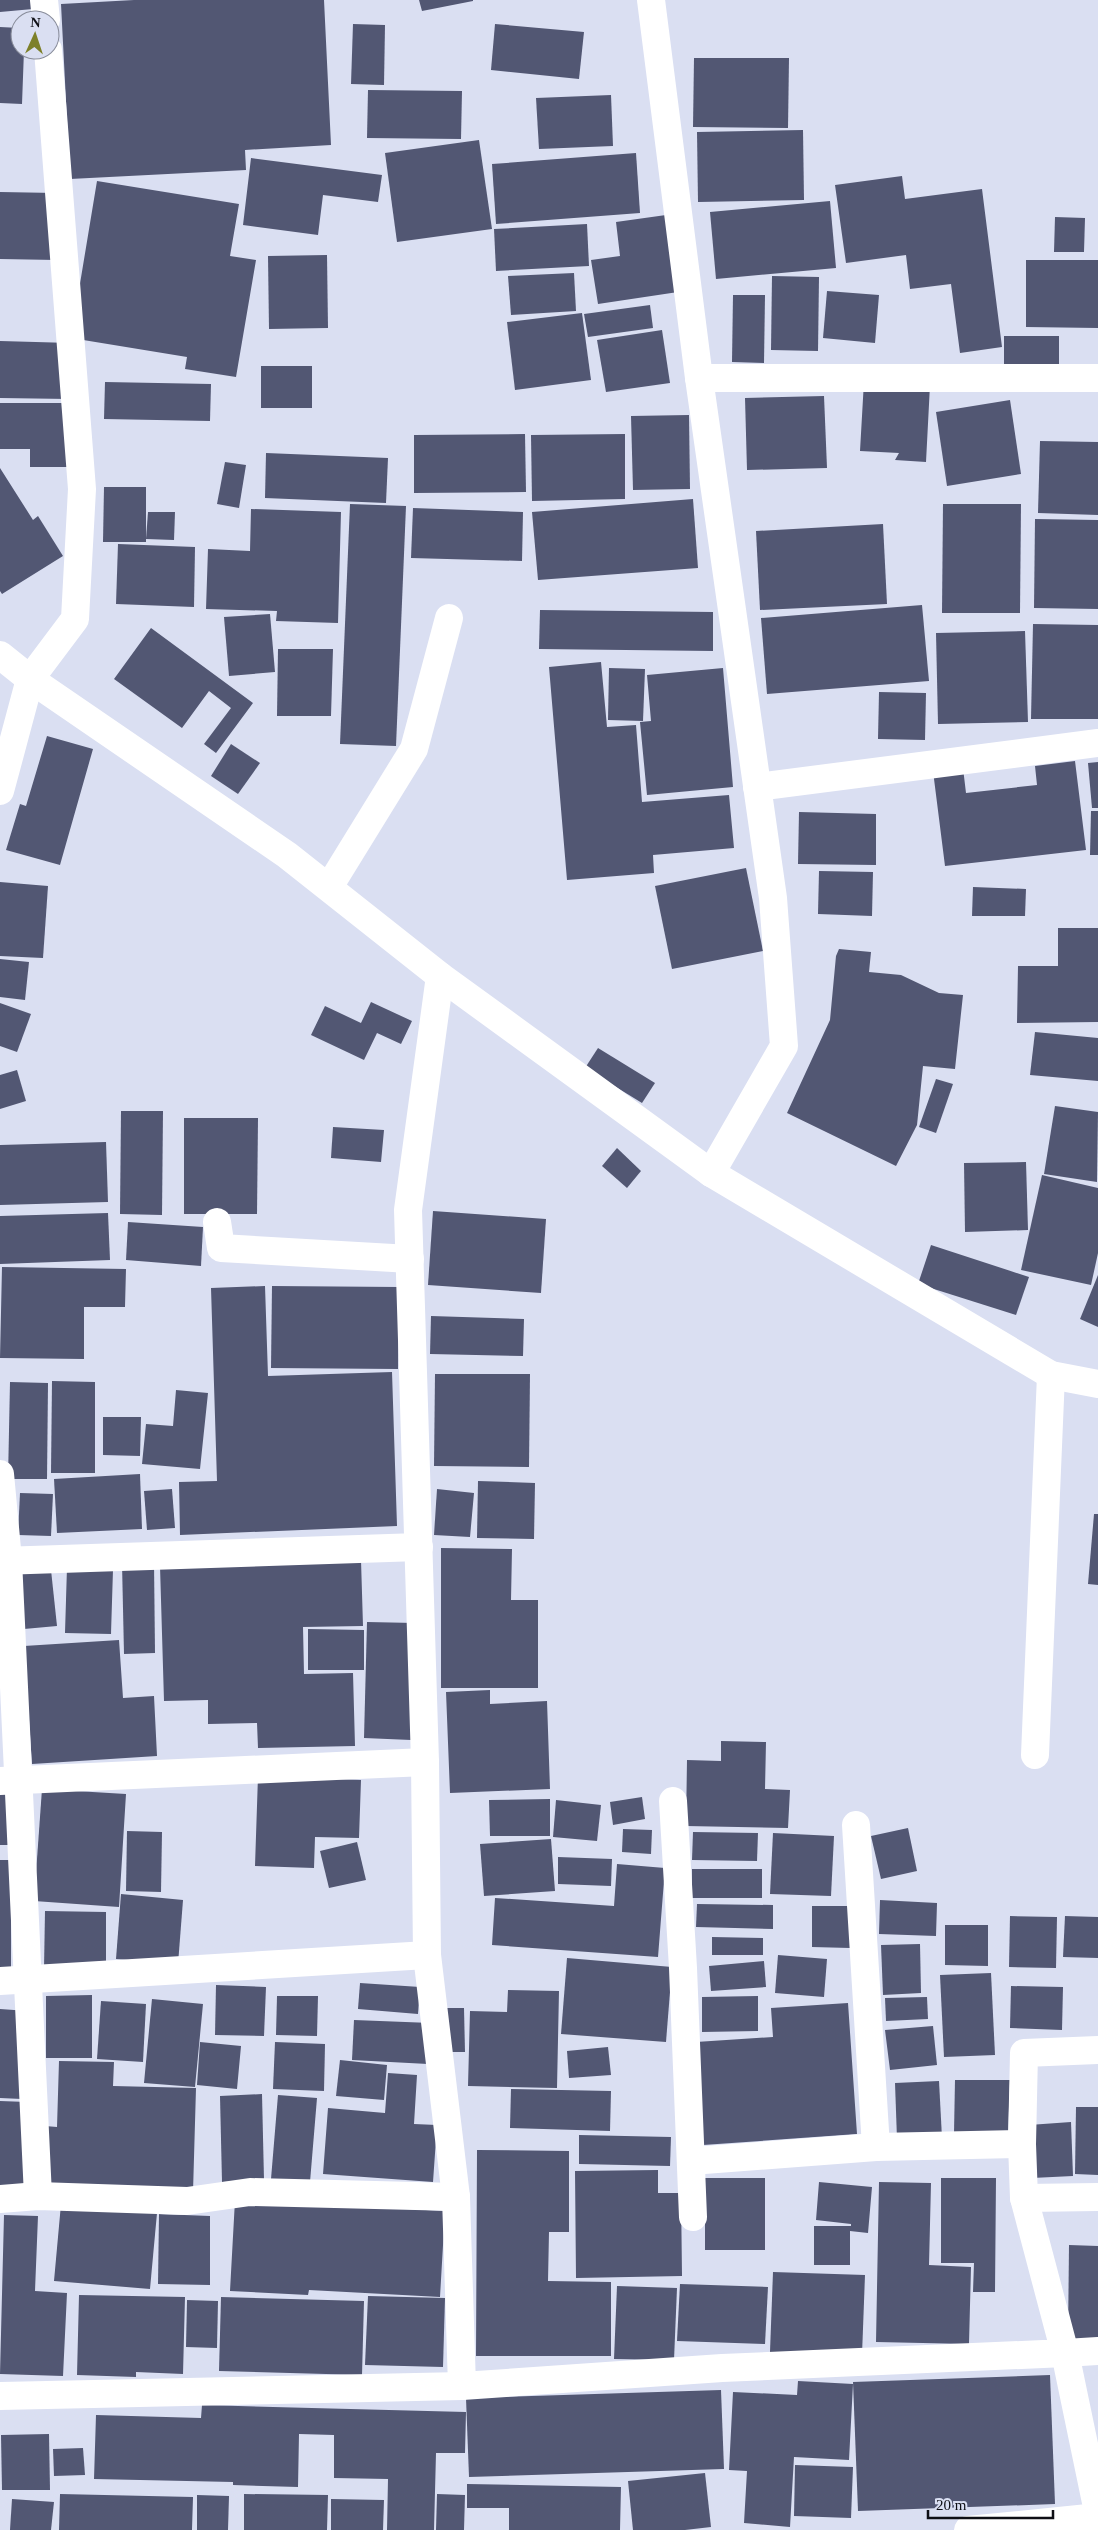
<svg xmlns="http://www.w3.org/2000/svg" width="1098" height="2530" font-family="Georgia,serif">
<rect width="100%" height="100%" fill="#dadff2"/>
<g fill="#525773">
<polygon points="0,0 33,0 33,9 0,12"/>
<polygon points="134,0 324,0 331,145 245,150 246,170 70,179 61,4"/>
<polygon points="419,0 473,0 473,1 422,11"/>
<polygon points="353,24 385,25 384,85 351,84"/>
<polygon points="495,24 584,32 579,79 491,70"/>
<polygon points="0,27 20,28 20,50 24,50 22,104 0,103"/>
<polygon points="694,58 789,58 788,128 693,127"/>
<polygon points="368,90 462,91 461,139 367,138"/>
<polygon points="611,95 613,146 539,149 536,98"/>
<polygon points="803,130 804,200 698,202 697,132"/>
<polygon points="479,140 492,229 397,242 385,153"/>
<polygon points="636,153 640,213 496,224 492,164"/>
<polygon points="251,158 382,175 378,202 323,195 318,235 243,225"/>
<polygon points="902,176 905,199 982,189 1002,347 960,353 951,284 910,289 906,255 846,263 835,185"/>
<polygon points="97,181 239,204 230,256 256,260 236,377 185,369 187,357 71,338"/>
<polygon points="0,192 56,193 56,260 0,259"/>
<polygon points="830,201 836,268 716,279 710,212"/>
<polygon points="666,215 678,292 598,304 591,260 620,256 616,222"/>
<polygon points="1055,217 1085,218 1084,252 1054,252"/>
<polygon points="587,224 589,266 496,271 494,229"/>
<polygon points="327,255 328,328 269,329 268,256"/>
<polygon points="1026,260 1098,260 1098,328 1026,327"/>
<polygon points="574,273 576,311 511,315 508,276"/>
<polygon points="772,276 819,277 818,351 771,350"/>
<polygon points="827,291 879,295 875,343 823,338"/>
<polygon points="733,295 765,295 764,363 732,362"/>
<polygon points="650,305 653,328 588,337 584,314"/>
<polygon points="582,313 591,380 515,390 507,322"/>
<polygon points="662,330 670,383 606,392 597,340"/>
<polygon points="1004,336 1059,336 1059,368 1004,367"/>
<polygon points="0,341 71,343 69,399 0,398"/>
<rect x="261" y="366" width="51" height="42"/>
<polygon points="864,381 930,385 926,462 895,460 899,453 860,451"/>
<polygon points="105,382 211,384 210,421 104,419"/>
<polygon points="824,396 827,468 747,470 745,398"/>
<polygon points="1010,400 1021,474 947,486 936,412"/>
<polygon points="0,403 68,403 68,467 30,467 30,449 0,449"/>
<polygon points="689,415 690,489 633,490 631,416"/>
<polygon points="525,434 526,492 414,493 414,435"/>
<polygon points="625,434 625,499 532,501 531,435"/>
<polygon points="1040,441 1098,442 1098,515 1038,513"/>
<polygon points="266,453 388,458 386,503 265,498"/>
<polygon points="225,462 246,465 239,508 217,504"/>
<polygon points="0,468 33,520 38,516 63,556 2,594 0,591"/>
<polygon points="104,487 146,487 146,542 103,542"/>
<polygon points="693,499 698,568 538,580 532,512"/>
<polygon points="350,504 406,506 396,746 340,744"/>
<polygon points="943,504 1021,504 1020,613 942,613"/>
<polygon points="413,508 523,512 522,561 411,558"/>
<polygon points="251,509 341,512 338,623 276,621 277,611 206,609 208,549 250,551"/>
<polygon points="148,512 175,512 174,540 146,539"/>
<polygon points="1035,519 1098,520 1098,609 1034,608"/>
<polygon points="883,524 887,604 760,610 756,531"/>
<polygon points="118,544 195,547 194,607 116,604"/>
<polygon points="922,605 929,681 767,694 761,618"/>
<polygon points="540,610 713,612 713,651 539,649"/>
<polygon points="270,614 275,672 229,676 224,617"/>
<polygon points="1033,624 1098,625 1098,719 1031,719"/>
<polygon points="151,628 253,703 216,753 204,744 231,708 209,691 182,728 114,679"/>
<polygon points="1025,631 1028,722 938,724 936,633"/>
<polygon points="278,649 333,649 331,716 277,716"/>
<polygon points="601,662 607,727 636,725 642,802 729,795 734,848 653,855 654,873 567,880 549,667"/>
<polygon points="609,668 645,669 643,721 608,720"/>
<polygon points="723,668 733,787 647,795 640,722 651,721 647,675"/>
<polygon points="879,692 926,693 925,740 878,739"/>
<polygon points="47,736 93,749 60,865 6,850 20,804 26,806"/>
<polygon points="231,744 260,763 238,794 211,776"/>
<polygon points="1075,761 1086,850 945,866 933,771 963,768 966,793 1037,785 1035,766"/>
<polygon points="1098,762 1098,808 1092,808 1088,763"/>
<polygon points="1091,811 1098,811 1098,855 1090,855"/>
<polygon points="799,812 876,814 876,865 798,864"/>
<polygon points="746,868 763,951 672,969 655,886"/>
<polygon points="819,871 873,872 872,916 818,914"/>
<polygon points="0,882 48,886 43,958 0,956"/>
<polygon points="973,887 1026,889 1025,916 972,916"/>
<polygon points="1058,928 1098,928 1098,1022 1017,1023 1018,966 1058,966"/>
<polygon points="839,949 871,952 869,972 901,975 939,993 963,995 955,1069 923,1066 917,1125 896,1166 787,1113 830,1020 836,956"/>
<polygon points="0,959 29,962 25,1000 0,997"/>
<polygon points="371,1002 412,1021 401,1044 377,1033 364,1060 311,1035 325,1006 361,1023"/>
<polygon points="0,1003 31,1014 17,1052 0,1046"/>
<polygon points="1035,1032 1098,1038 1098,1081 1030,1075"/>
<polygon points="598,1048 655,1083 642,1103 585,1068"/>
<polygon points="17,1070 26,1101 0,1109 0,1075"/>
<polygon points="936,1079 953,1084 936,1133 919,1127"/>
<polygon points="1055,1106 1098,1112 1097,1182 1044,1174"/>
<polygon points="121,1111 163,1111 162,1215 120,1214"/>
<polygon points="184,1118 258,1118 257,1214 184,1214"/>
<polygon points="333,1127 384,1130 381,1162 331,1158"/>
<polygon points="106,1142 108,1202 0,1205 0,1145"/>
<polygon points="617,1148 641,1171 627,1188 602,1166"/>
<polygon points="1026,1162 1028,1230 965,1232 964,1163"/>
<polygon points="1042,1175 1098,1188 1098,1253 1091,1285 1021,1270"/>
<polygon points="433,1211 546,1219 541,1293 428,1285"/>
<polygon points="108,1213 110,1260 0,1264 0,1216"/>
<polygon points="128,1222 203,1227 201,1266 126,1260"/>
<polygon points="931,1245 1029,1277 1016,1315 918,1284"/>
<polygon points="2,1267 126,1269 125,1307 84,1307 84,1359 0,1358"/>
<polygon points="1098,1275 1098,1327 1080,1319"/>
<polygon points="265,1286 268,1376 392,1372 397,1526 180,1535 179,1482 217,1481 211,1288"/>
<polygon points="272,1286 399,1287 398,1369 271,1368"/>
<polygon points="431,1316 524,1319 523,1356 430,1354"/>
<polygon points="435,1374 530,1374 529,1467 434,1466"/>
<polygon points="52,1381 95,1382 95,1473 51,1473"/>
<polygon points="10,1382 48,1383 47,1479 8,1479"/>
<polygon points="176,1390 208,1393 200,1469 142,1464 146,1424 173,1426"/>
<polygon points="103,1417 141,1417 140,1456 103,1455"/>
<polygon points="140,1474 142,1529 57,1533 54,1479"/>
<polygon points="478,1481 535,1483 534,1539 477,1538"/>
<polygon points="172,1489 175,1528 147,1530 144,1491"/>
<polygon points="437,1489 474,1493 470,1537 434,1535"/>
<polygon points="20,1493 53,1494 51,1536 18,1535"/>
<polygon points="1094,1514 1098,1514 1098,1585 1088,1584"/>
<polygon points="441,1548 512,1549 511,1600 538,1600 538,1688 441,1688"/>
<polygon points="361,1560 363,1626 303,1627 304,1674 353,1673 355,1746 258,1748 257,1723 208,1724 208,1700 164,1701 160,1566"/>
<polygon points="154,1562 155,1653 124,1654 122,1563"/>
<polygon points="67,1567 113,1569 111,1634 65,1633"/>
<polygon points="51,1570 57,1626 24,1629 18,1573"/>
<polygon points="367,1622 415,1623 411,1740 364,1738"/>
<polygon points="308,1629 364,1630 364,1670 308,1670"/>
<polygon points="119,1640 123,1698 154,1696 157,1756 32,1764 24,1646"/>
<polygon points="490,1690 490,1704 547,1701 550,1789 450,1793 446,1692"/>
<polygon points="721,1741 766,1742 765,1789 790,1790 788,1828 686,1826 687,1760 721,1761"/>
<polygon points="258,1776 361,1780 359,1838 315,1837 314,1868 255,1866"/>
<polygon points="42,1789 126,1794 119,1907 34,1901"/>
<polygon points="0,1792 12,1793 12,1845 0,1845"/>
<polygon points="642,1797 645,1819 613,1825 610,1802"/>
<polygon points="550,1799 550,1836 490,1836 489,1800"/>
<polygon points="556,1800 601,1805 597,1841 553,1837"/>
<polygon points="908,1828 917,1871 881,1879 871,1836"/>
<polygon points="623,1829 652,1830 651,1854 622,1852"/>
<polygon points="127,1831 162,1832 161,1892 126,1891"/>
<polygon points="693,1832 758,1833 757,1861 692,1860"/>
<polygon points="773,1833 834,1836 831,1896 770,1894"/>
<polygon points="551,1839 555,1891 484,1896 480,1844"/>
<polygon points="357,1842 366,1880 329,1888 320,1851"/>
<polygon points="558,1857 612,1859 611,1886 558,1884"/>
<rect x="0" y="1860" width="11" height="109"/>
<polygon points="617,1864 665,1868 658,1957 492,1945 495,1898 614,1906"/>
<rect x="692" y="1869" width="70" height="29"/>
<polygon points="121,1894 183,1900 178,1964 116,1959"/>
<polygon points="880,1900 937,1903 936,1936 879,1934"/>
<polygon points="697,1904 773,1905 773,1929 696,1927"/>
<polygon points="812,1906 850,1906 850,1948 812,1947"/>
<polygon points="45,1911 106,1912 106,1970 44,1969"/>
<polygon points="1010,1916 1057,1917 1056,1968 1009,1967"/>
<polygon points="1065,1916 1098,1917 1098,1958 1063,1957"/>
<polygon points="945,1925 988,1925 988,1966 945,1965"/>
<polygon points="712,1937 763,1938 763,1955 712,1955"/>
<polygon points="920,1944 921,1993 883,1995 881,1945"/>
<polygon points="778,1955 827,1959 824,1997 775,1993"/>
<polygon points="567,1958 672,1967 666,2042 561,2034"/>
<polygon points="764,1961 766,1987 711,1991 709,1966"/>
<polygon points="991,1973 995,2055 944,2057 940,1975"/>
<polygon points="360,1983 420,1987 418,2014 358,2009"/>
<polygon points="216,1985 266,1987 264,2036 215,2035"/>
<polygon points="1011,1986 1063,1987 1062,2030 1010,2028"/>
<polygon points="508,1990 559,1991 557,2088 468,2086 470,2011 507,2012"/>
<polygon points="92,1995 92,2058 46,2058 46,1996"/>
<polygon points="277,1996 318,1996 317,2036 276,2035"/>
<polygon points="758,1996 758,2031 702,2032 702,1997"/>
<polygon points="927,1997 928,2019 886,2021 885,1998"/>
<polygon points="152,1999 203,2004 195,2087 144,2083"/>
<polygon points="101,2001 146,2004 143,2062 97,2059"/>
<polygon points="848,2003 857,2134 703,2145 696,2042 773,2037 771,2008"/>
<polygon points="444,2008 464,2008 465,2052 445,2052"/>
<polygon points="0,2009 28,2011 22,2099 0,2098"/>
<polygon points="354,2020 431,2023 428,2064 352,2060"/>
<polygon points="933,2026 937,2065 890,2070 885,2030"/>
<polygon points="200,2042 241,2046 237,2089 197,2085"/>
<polygon points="275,2042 325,2044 324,2091 273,2089"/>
<polygon points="608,2047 611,2075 569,2078 567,2051"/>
<polygon points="340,2060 387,2065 384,2100 336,2096"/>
<polygon points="59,2061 114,2062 113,2086 196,2088 193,2192 43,2188 45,2126 57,2127"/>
<polygon points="388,2073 417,2075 414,2124 437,2125 433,2182 323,2174 328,2108 385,2113"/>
<polygon points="955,2080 1010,2080 1008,2134 954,2133"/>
<polygon points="939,2081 942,2138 897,2139 895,2083"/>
<polygon points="511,2089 611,2091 610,2131 510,2128"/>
<polygon points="262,2094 264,2180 222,2182 220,2096"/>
<polygon points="278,2095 317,2098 310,2182 271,2179"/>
<polygon points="0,2101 27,2102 24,2190 0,2189"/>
<polygon points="1076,2107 1098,2107 1098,2175 1075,2174"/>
<polygon points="1071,2122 1073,2176 1032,2178 1029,2125"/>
<polygon points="579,2135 671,2137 670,2166 579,2164"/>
<polygon points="477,2150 569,2151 569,2232 549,2232 548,2281 611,2282 611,2356 476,2356"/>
<polygon points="658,2170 658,2193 681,2193 682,2276 576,2278 575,2171"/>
<rect x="705" y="2178" width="60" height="72"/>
<polygon points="941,2178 996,2178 995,2292 973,2292 974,2263 941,2263"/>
<polygon points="819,2182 872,2187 868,2233 850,2231 850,2265 814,2265 814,2226 851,2226 851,2224 816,2220"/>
<polygon points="879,2182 931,2183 929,2265 971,2267 969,2344 876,2342"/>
<polygon points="235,2200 445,2211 440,2297 309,2290 308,2295 230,2291"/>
<polygon points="61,2204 157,2213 150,2289 54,2281"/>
<polygon points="159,2214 210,2216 210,2285 158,2284"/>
<polygon points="4,2215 38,2216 35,2291 67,2293 63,2376 0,2374"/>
<polygon points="1069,2245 1098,2246 1098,2339 1068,2339"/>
<polygon points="773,2272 865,2275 862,2355 770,2352"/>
<polygon points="680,2284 768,2287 765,2344 677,2341"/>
<polygon points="617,2286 677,2288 674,2360 614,2359"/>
<polygon points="79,2295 185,2297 183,2374 136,2372 136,2377 77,2375"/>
<polygon points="368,2296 445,2298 443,2367 365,2365"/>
<polygon points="221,2297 364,2301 362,2375 219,2371"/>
<polygon points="187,2300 218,2301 217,2348 186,2347"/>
<polygon points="1050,2375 1055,2504 858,2511 853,2382"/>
<polygon points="798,2381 853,2384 849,2460 794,2457 790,2527 744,2523 747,2471 729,2470 733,2392 797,2395"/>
<polygon points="721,2390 724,2469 469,2477 466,2398"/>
<polygon points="202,2405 466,2412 465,2453 436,2453 434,2530 387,2530 388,2479 334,2478 334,2435 299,2434 298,2487 233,2485 233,2482 94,2479 96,2415 201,2418"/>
<polygon points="49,2434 50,2490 2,2490 1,2435"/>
<polygon points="83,2448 85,2475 54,2476 53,2449"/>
<polygon points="795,2465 853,2467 851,2518 794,2516"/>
<polygon points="705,2473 711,2527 685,2530 633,2530 628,2481"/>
<polygon points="467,2484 621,2487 620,2530 509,2530 509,2508 467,2508"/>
<polygon points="60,2494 193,2497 192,2530 59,2530"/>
<polygon points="244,2494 328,2495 327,2530 244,2530"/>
<polygon points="437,2494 465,2495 464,2530 436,2530"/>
<polygon points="197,2495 229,2496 228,2530 197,2530"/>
<polygon points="12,2499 54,2502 51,2530 10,2530"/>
<polygon points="331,2499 384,2500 383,2530 331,2530"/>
</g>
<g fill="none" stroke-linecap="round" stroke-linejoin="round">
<g stroke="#fff" stroke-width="28">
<polyline points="44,0 46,20"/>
<polyline points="651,0 699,378 773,898 784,1046 711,1173"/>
<polyline points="699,378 1098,378"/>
<polyline points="0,655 30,679 287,855 440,976 711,1173 1051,1375 1098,1384"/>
<polyline points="757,787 1098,743"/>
<polyline points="0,791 30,679 75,619 82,489 48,50"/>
<polyline points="329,887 414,749 449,618"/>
<polyline points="440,976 408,1210 425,1762 427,1955 456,2197 462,2386"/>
<polyline points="217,1222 221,1248 410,1259"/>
<polyline points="0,1474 8,1560 38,2196"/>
<polyline points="0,1561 419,1547"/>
<polyline points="1035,1755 1051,1375"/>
<polyline points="0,1781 425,1762"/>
<polyline points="673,1801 683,1968 693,2217"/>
<polyline points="856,1825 876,2147"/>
<polyline points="0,1981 427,1955"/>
<polyline points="691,2161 876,2147 1022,2144"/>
<polyline points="1024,2198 1098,2197"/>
<polyline points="0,2199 38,2196 187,2201 250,2192 456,2197"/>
<polyline points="1098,2351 1065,2353 1098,2512"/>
<polyline points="0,2396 462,2386 722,2368 1065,2353 1024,2198 1022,2144 1024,2053 1098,2050"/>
<polyline points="968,2530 1098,2517"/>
</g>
</g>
<g transform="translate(35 35) rotate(3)"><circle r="24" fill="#dadff2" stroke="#888c9a"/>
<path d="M0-4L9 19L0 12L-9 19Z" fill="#7d8029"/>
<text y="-8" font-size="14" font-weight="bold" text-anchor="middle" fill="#0e0f15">N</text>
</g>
<path d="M928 2510v8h125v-8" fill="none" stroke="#0e0f15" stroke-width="2.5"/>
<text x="936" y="2510" font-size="15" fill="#0e0f15" stroke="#dadff2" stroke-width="4" paint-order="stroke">20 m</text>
</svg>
